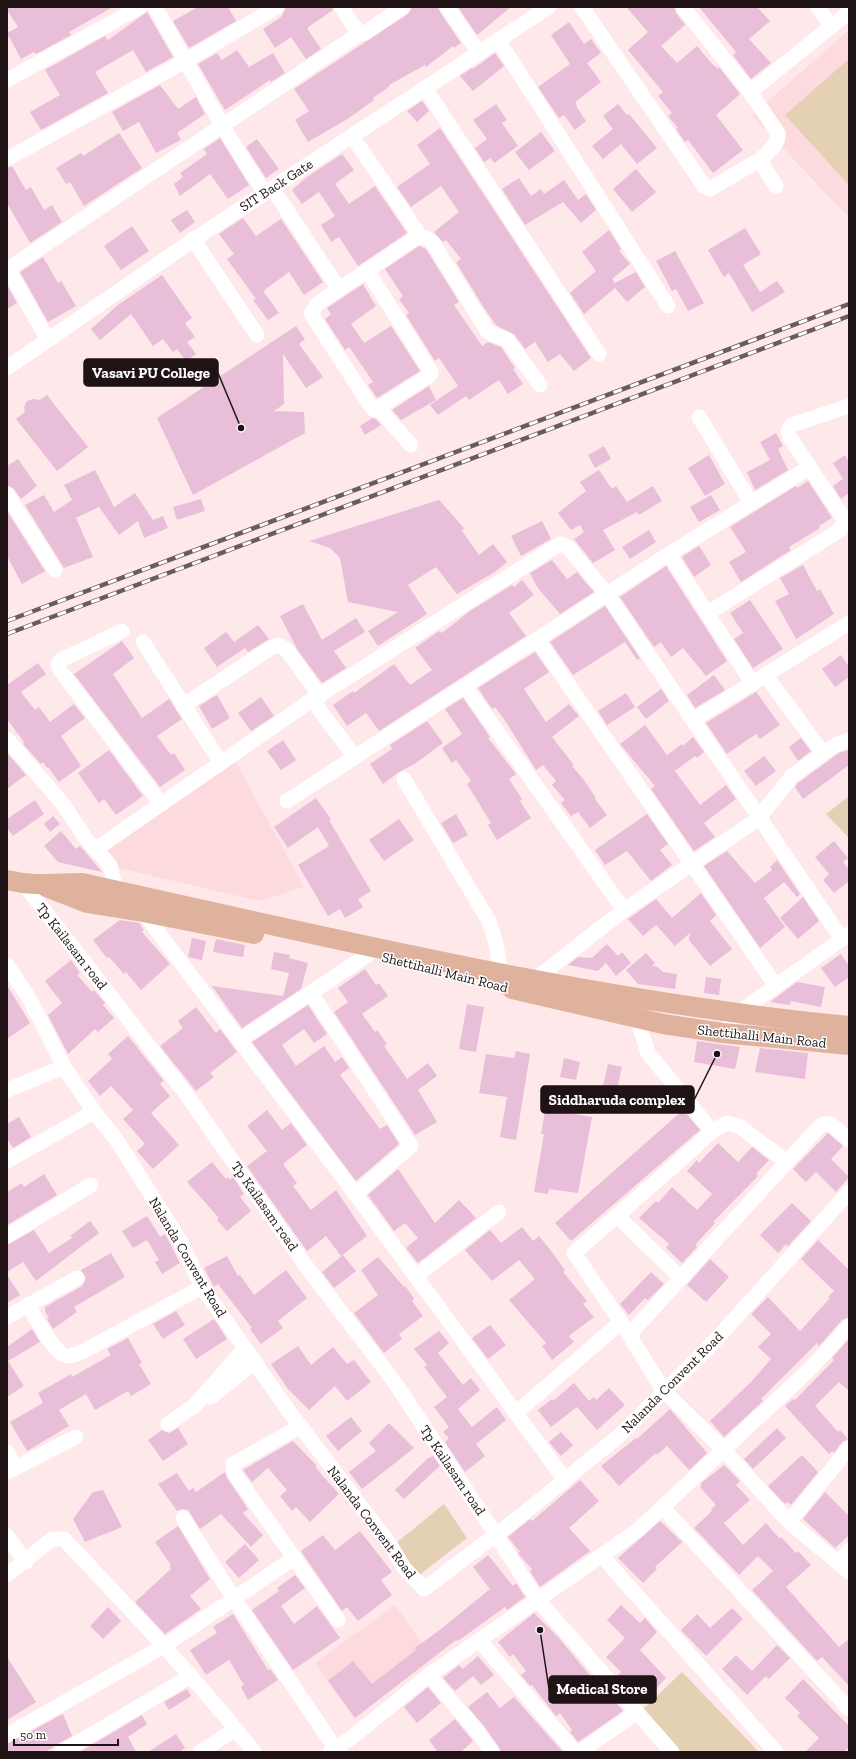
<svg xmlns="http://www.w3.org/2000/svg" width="856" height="1759" font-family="'Zilla Slab',serif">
<rect width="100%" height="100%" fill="#fee8ea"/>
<g fill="#fddadd">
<polygon points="849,30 849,218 752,115"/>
<polygon points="234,759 304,887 259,901 119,868 107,849"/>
<polygon points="395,1605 432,1658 355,1718 315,1663"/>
</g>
<g fill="#e4d0b3">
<polygon points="849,59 849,185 785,115"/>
<polygon points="849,796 849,838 826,814"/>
<polygon points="444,1504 467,1538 418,1576 395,1544"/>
<polygon points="682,1672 759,1752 674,1752 638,1714"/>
</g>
<g fill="#e8bed8">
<polygon points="7,7 113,7 69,32 71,35 36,54 34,52 21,59 7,33 18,27 7,10"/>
<polygon points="198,7 228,7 236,21 189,48 173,21"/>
<polygon points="286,7 332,7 333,10 307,28 321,49 306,59 291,37 275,48 263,29 281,17"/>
<polygon points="412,7 438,7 440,12 461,43 454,48 453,46 426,67 425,65 389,85 390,86 373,98 374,100 349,118 308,142 295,120 309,111 294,89 408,14"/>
<polygon points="458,7 511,7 477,35"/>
<polygon points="626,7 674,7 676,13 685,25 661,46 677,63 697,46 713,65 718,69 719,67 740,94 716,115 743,150 713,173 688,140 685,142 676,129 678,128 668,116 672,113 658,96 663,92 628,50 648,32"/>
<polygon points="699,7 757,7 770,21 749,39 771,63 751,79 733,55 736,52"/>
<polygon points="147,12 173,57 146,72 133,50 95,72 108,93 41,130 30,112 60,95 45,70 105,36 108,40"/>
<polygon points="569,22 584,44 591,39 601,53 587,63 601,82 575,102 577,105 576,106 586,121 575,130 564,115 559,118 538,87 570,64 551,35"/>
<polygon points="237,50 249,67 273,53 285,73 271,82 270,80 225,110 198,64 217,53 222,60"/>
<polygon points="495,53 504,66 473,91 460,76 472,68 473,69"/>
<polygon points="160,85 178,109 196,97 205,114 177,133 181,140 156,153 139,122 123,131 112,112"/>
<polygon points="422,101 429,111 417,122 407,111"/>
<polygon points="496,104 507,120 502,123 518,146 494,163 491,158 484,162 475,148 487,139 473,120"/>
<polygon points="618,104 627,115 629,114 657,148 637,164 621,144 603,159 592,146 613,129 603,116"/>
<polygon points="440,128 591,358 574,371 560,354 548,362 535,342 525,349 514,334 497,326 484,308 456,262 461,259 446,240 443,242 434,232 459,212 441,186 411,207 397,187 430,164 417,145"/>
<polygon points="541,132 555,151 529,170 515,152"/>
<polygon points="119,133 142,168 84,206 70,182 66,184 56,168 81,153 83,156"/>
<polygon points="220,138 249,185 228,199 210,174 180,196 174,184 183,177 180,173 207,154 204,149"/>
<polygon points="257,139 279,169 266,178 246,147"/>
<polygon points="342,154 354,170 335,184 349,204 375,186 407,233 358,266 339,237 331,242 321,225 335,216 319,192 302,204 292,190 307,177"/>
<polygon points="12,166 26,190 31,187 44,210 52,205 62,222 30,243 7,203 7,168"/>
<polygon points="636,169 656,192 632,212 613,189"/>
<polygon points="519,178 531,196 541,189 544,194 564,180 578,200 586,194 596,210 581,223 563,202 525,225 502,189"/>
<polygon points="187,210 195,222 180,233 171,220"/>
<polygon points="243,218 256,236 281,219 323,282 304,295 289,272 263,291 279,313 268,320 253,300 256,299 227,259 234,254 219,234"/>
<polygon points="132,226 149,251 121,270 104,246"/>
<polygon points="745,228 761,254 743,265 760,292 777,281 785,292 752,312 729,273 724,277 708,250"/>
<polygon points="609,230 621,249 619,251 630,264 612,279 615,283 636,272 645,287 627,302 615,288 584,314 570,293 596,271 582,252"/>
<polygon points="419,246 426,249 459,302 454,305 482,346 488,342 501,347 515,368 513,369 523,384 508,394 499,380 469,400 466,396 438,415 430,405 458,386 439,358 435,361 406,315 409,313 399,299 403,296 385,269"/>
<polygon points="675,251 704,303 688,311 676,289 672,291 656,261"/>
<polygon points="43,257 58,283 61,281 76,306 48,322 20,272"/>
<polygon points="162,275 192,318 185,323 195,337 187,342 196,354 186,361 177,349 173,352 163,339 153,346 131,314 100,340 91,329 118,305"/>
<polygon points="363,284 376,306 351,324 364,343 391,326 420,371 377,398 368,385 373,382 363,367 349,347 345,350 325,319 331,314 327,308"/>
<polygon points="7,285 17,303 7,309"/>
<polygon points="296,326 305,339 299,344 323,377 306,388 283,354 284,404 274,411 304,412 305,433 193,495 157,418"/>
<polygon points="429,386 436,400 401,420 392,410"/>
<polygon points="47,395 88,447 57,471 16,419 25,412 24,407 27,401 33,399 40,400"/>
<polygon points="372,418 376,419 381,425 365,435 360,426"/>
<polygon points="776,433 783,446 778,449 788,470 755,490 747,472 770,460 760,442"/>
<polygon points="604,446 611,459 595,468 588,455"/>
<polygon points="709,455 725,484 705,496 688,468"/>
<polygon points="845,455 849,462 849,493 841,499 833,486 843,479 833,463"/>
<polygon points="18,459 37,486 21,499 14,489 7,485 7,466"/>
<polygon points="95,470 114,507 135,493 153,520 163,516 168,528 144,538 138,521 119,535 99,507 76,518 93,557 64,568 25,505 44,495 54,512 72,500 64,485"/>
<polygon points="599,470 612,489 616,486 627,502 653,486 662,501 639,515 637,512 603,530 615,550 593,563 574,539 584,532 580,525 571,530 558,513 586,491 580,482"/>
<polygon points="808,481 832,518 819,526 820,528 789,547 791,550 741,582 729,562 746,552 730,527 796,486 797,488"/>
<polygon points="711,495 720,510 699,522 690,507"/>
<polygon points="201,499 205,511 177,520 173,507"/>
<polygon points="439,500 464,528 462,531 479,555 493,544 507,562 495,572 457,594 436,567 408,585 427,614 378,646 368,631 398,612 348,602 340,558 330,548 309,541"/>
<polygon points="7,511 45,571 22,584 7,556"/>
<polygon points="542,521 551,539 521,556 511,536"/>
<polygon points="649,530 656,542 630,559 622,547"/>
<polygon points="699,546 711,565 694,577 682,557"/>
<polygon points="552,560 567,579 577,572 594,592 560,614 537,587 530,573"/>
<polygon points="803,565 817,591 820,589 834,614 796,639 775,601 789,594 780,578"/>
<polygon points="666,566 727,661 706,676 683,648 671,657 661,642 654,647 620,597"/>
<polygon points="522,580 534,595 509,613 526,636 379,731 366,713 347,726 333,705 353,691 354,693 394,664 410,685 432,670 415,648 439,631 442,633 470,611 512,585 514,587"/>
<polygon points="750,600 783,649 753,668 734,639 743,633 730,613"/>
<polygon points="303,604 322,640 356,618 365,632 334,651 346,668 322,683 297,649 280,616"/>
<polygon points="605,606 640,658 637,660 625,642 573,675 550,642"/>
<polygon points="258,625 269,639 248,652 245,648 217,667 204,648 226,632 234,642"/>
<polygon points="122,641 134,658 113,674 142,718 169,699 182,719 157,736 171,755 174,753 185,770 160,787 74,674"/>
<polygon points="535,652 549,672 524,689 546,722 569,704 579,716 552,737 574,765 572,766 584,780 596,798 595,799 607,815 590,828 578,812 571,816 561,803 565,800 552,785 556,781 543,765 536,770 506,722 495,707 492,709 478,688"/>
<polygon points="841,655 849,667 849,677 835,687 822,669"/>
<polygon points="38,663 46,674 21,692 35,710 39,707 50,722 74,704 85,718 61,736 81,766 59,782 48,767 47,768 43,762 41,764 23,744 24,742 7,719 7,685"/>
<polygon points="714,675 725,690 695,708 687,695"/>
<polygon points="661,689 669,701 646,719 637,707"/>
<polygon points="756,692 780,725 760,739 756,734 727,754 706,723"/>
<polygon points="626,693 635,707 607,725 598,711"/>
<polygon points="217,695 230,718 212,729 199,706"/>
<polygon points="261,697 274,716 251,731 238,713"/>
<polygon points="463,698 490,737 488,738 516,774 509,779 522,799 520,801 531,818 497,840 488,825 491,823 467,784 471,781 456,760 452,763 442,748 462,734 445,709"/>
<polygon points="427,721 443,743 416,763 399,772 383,784 370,764 392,749 390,745"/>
<polygon points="645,725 667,755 682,744 683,746 693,737 704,752 697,758 695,756 675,771 700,805 726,785 736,799 704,823 715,837 694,851 651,789 655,786 620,744"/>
<polygon points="801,738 811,751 798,761 789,747"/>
<polygon points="283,740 296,760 281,770 267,751"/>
<polygon points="109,750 143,796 116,815 104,799 99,803 78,773"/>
<polygon points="849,750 849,765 803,799 795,787 798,783 839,753"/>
<polygon points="8,754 26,775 7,789 7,755"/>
<polygon points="764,756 776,771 756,786 744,771"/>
<polygon points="316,798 331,819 329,820 371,891 358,899 363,907 345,918 340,909 328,916 298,865 329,846 318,827 288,848 274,827"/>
<polygon points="35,800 44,814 13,836 7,828 7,819"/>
<polygon points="456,814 468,835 453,843 441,823"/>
<polygon points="647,814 668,844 660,850 672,865 651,881 627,851 605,865 595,850"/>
<polygon points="53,816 60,824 50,832 44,824"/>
<polygon points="399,819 414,840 384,861 369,840"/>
<polygon points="61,831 76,849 80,846 102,872 58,862 44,846"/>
<polygon points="834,841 848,858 843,862 849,869 849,881 834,893 823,880 829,874 815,857"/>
<polygon points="727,851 755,883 772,870 770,867 777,860 800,894 797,897 784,882 764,898 785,927 760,948 704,866"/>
<polygon points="701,893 716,915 710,921 732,949 710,966 689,940 690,933 675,946 656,925 643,936 628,919 656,899 672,918"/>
<polygon points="803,897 819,921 798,939 780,918"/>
<polygon points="120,920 139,923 144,930 142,932 170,964 141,990 126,972 124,974 109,957 107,958 93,940"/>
<polygon points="192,938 206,941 202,960 188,957"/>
<polygon points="216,939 245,945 243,957 213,952"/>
<polygon points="607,944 618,956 622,952 631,963 616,976 606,963 598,971 568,965 578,957 592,958"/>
<polygon points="274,952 290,955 289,958 308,963 301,989 242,1028 212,986 283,996 289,973 271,969"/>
<polygon points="646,953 655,963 652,966 658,967 663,972 677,974 675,989 638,984 626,970"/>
<polygon points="841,954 849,966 849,977 835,987 821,968"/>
<polygon points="71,960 80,973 77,975 92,992 94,990 105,1003 103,1005 114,1018 98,1032 95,1029 68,1054 48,1015 62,1003 45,981"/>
<polygon points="365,969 376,985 379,983 388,996 362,1014 375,1032 377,1030 387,1044 384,1046 407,1079 428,1063 437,1076 418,1090 437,1122 415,1135 334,1012 348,1002 338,988"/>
<polygon points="706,977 721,979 719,995 704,993"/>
<polygon points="797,982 825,987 821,1007 791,1001 790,1005 770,1002"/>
<polygon points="7,985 30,1023 7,1039"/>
<polygon points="467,1004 484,1007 476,1052 459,1049"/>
<polygon points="308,1005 327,1034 314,1043 304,1029 282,1045 296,1066 324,1046 335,1062 342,1057 349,1068 340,1075 380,1129 387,1125 399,1144 356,1181 252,1042"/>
<polygon points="196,1007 216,1033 220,1029 237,1052 210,1073 214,1077 196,1091 160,1046 183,1028 178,1021"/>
<polygon points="128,1036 164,1081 160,1084 170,1096 151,1113 179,1145 153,1169 137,1151 145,1144 123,1119 133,1110 111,1086 100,1096 88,1081 112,1059 108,1054"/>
<polygon points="697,1041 740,1047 735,1069 694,1062"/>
<polygon points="760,1048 808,1053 805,1079 755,1072"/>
<polygon points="516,1051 530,1054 516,1140 500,1137 507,1097 479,1093 486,1054 514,1058"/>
<polygon points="564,1058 580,1062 576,1080 560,1077"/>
<polygon points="608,1064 622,1067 617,1089 603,1086"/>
<polygon points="548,1094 565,1097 562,1112 592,1117 578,1193 549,1189 548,1194 534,1192 544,1134 541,1134"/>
<polygon points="267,1110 282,1130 291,1123 307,1145 283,1164 297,1183 293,1186 311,1210 336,1190 367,1236 341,1256 326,1236 307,1251 247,1166 267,1151 247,1126"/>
<polygon points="683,1110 700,1130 571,1241 555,1223"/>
<polygon points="19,1117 31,1137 13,1148 7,1139 7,1124"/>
<polygon points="828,1133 843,1146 831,1159 849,1177 836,1192 816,1172 806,1182 793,1169"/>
<polygon points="718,1143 738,1162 752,1147 769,1160 756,1174 758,1176 713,1222 715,1223 695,1245 697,1247 682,1263 666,1248 669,1244 639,1218 656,1201 658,1203 672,1187 697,1210 712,1194 687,1171 697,1160 699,1163"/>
<polygon points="212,1162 226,1179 228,1177 230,1180 233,1177 244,1194 240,1197 251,1211 227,1231 217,1220 219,1218 187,1182"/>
<polygon points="398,1169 435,1223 459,1200 476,1218 418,1263 406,1248 418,1238 405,1223 394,1231 368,1195"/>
<polygon points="44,1174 57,1195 7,1225 7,1192 22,1183 24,1187"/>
<polygon points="792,1203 811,1221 788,1246 786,1244 778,1253 760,1235"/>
<polygon points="147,1216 160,1237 165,1234 180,1263 162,1274 155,1262 159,1260 147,1240 133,1248 122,1231"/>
<polygon points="90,1221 99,1233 36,1281 23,1262 7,1272 7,1245 34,1230 49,1253 72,1238 70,1236"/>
<polygon points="522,1227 533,1241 539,1236 549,1248 565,1270 563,1272 587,1301 583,1304 594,1317 569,1336 574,1342 552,1360 542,1346 546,1343 509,1300 535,1279 519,1260 492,1281 465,1250 490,1230 501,1243"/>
<polygon points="818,1240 849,1270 849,1317 842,1320 819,1346 817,1343 761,1399 763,1401 724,1437 710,1421 751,1382 771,1359 758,1347 771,1334 751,1314 768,1297 800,1331 830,1298 828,1297 834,1291 801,1259"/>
<polygon points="111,1253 125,1277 74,1307 77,1312 53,1329 47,1319 49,1317 45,1312 45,1307 82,1286 86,1278 81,1270"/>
<polygon points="343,1255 356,1271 334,1288 322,1272"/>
<polygon points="227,1256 238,1276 240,1275 254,1295 286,1270 307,1298 278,1321 283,1328 261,1344 250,1329 252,1328 218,1284 214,1287 204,1268"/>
<polygon points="378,1257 404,1287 405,1286 414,1298 412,1301 423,1316 399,1334 402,1339 384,1353 354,1313 378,1295 361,1270"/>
<polygon points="710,1259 729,1277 706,1302 687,1285"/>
<polygon points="651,1272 664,1284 648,1300 645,1298 629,1315 620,1304"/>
<polygon points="7,1275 20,1295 7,1303"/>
<polygon points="176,1311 185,1325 163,1339 153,1324"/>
<polygon points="214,1319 227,1339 196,1359 183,1339"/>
<polygon points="490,1325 506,1345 488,1359 472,1338"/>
<polygon points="32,1329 40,1342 8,1361 24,1386 7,1397 7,1347"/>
<polygon points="439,1331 449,1343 438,1353 463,1385 471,1378 480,1390 458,1409 472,1427 497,1407 506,1420 476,1444 485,1456 465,1472 445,1442 449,1438 443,1432 449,1427 434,1407 447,1397 424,1367 427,1365 414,1349"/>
<polygon points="128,1338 142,1363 139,1364 151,1384 131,1396 128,1391 95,1410 86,1394 59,1410 69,1426 27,1451 10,1422 43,1403 38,1393 71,1374 72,1377 111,1355 107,1349"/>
<polygon points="849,1339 849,1391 839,1382 815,1406 838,1432 840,1430 848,1439 842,1442 834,1453 832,1451 829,1454 785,1406 793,1399 795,1400 834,1360 832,1358"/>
<polygon points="298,1346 311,1365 333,1347 347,1364 354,1360 371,1382 347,1401 335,1386 309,1410 288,1389 271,1364"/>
<polygon points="574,1383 589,1401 594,1397 596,1400 609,1388 625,1405 597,1430 577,1407 551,1427 538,1410 552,1399 553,1401"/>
<polygon points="670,1409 707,1453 689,1470 667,1446 657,1455 656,1453 619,1486 601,1466 636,1438 637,1439"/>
<polygon points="351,1417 362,1431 338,1451 326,1436"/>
<polygon points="389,1423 414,1448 362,1489 349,1472 376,1451 369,1443"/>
<polygon points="178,1428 188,1444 163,1461 148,1440 162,1430 169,1433"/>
<polygon points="777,1428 786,1438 753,1469 744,1459"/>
<polygon points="561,1432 573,1445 561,1456 549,1442"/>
<polygon points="293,1441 317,1466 315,1467 339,1494 310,1522 296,1507 292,1511 280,1496 287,1490 268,1468 252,1482 243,1470"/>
<polygon points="802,1455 818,1472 791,1505 788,1502 785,1504 768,1486"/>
<polygon points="433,1456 440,1466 404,1499 395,1490 428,1458"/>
<polygon points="724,1465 740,1481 736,1485 750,1500 724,1523 743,1545 766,1523 780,1539 781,1537 796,1553 798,1551 811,1565 786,1587 839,1647 849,1639 849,1686 822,1657 817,1661 752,1590 773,1571 758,1556 739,1575 694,1528 712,1511 711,1509 716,1505 700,1487 702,1485 700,1484"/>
<polygon points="225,1472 227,1478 248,1509 243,1513 263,1535 251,1547 221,1514 200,1529 188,1510 182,1509 177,1511 158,1484 177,1473 189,1491 193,1488 196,1492"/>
<polygon points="580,1480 599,1501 569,1528 590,1551 540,1587 530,1571 532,1569 520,1556 518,1553 520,1552 508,1537 530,1519 532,1521"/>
<polygon points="103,1490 122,1527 85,1542 73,1519 93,1492"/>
<polygon points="825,1492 849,1516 849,1535 835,1548 803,1519"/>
<polygon points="660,1521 682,1542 655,1567 657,1569 643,1583 618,1558"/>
<polygon points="178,1526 210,1579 190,1596 201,1609 165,1634 135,1602 171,1569 169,1566 171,1565 155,1542"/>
<polygon points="360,1531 392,1572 381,1580 392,1595 358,1621 347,1607 342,1611 301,1551 323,1535 335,1550"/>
<polygon points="245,1544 259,1560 239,1578 225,1562"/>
<polygon points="488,1555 513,1586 516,1583 525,1597 507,1610 505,1607 458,1641 456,1640 355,1718 328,1681 353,1661 372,1684 416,1650 415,1648 441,1629 490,1589 473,1567"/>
<polygon points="295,1575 305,1588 281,1606 294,1624 317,1606 340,1638 293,1670 252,1610 279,1591 277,1588"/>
<polygon points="621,1605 640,1623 645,1618 657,1632 640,1650 666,1678 651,1694 636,1680 628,1688 617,1676 621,1672 606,1657 625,1638 607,1620"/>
<polygon points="108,1607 121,1621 103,1639 90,1626"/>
<polygon points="732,1608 743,1619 706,1656 681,1630 697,1614 710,1628"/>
<polygon points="534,1613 558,1637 603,1691 604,1689 623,1711 578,1742 570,1732 572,1730 560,1713 556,1716 532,1685 530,1686 521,1675 526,1671 513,1654 510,1657 498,1642"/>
<polygon points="233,1614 268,1670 270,1669 278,1680 248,1700 241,1687 244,1685 229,1660 206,1675 190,1650 217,1633 213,1627"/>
<polygon points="777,1645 790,1658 769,1679 766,1676 747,1695 722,1669 736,1655 752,1671"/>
<polygon points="478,1656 494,1675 481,1685 473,1676 455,1691 443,1678 459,1665 463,1669"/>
<polygon points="7,1657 36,1702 7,1720"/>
<polygon points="803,1679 849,1726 849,1747 844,1752 805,1752 819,1738 797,1716 800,1713 785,1698"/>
<polygon points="428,1687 441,1703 417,1723 404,1707"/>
<polygon points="187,1689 191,1696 169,1710 164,1702"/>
<polygon points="487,1692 500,1708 514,1697 563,1752 501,1752 499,1747 484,1726 468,1707"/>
<polygon points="63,1714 72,1736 52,1747 53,1748 44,1752 9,1752 7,1744"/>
<polygon points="142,1715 147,1724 128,1737 136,1752 80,1752"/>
<polygon points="455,1719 473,1741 461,1752 438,1752 429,1740"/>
<polygon points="176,1734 185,1748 179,1752 148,1752"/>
</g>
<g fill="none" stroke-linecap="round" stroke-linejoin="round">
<g stroke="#fff" stroke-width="15">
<polyline points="155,7 223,127 264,192"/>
<polyline points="341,7 359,34 365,33 403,7"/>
<polyline points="447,7 479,53"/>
<polyline points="582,7 704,186 710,189 754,163 758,162 762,164 776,186"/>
<path d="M683,7L750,92L778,133C780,144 765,155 758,162"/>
<polyline points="818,7 831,27"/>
<polyline points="498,40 668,306"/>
<polyline points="7,80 140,7"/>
<polyline points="425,88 599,354"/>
<polyline points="750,92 849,12"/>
<polyline points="352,136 418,233 414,239 317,304 311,314 372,408 375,410 430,375 431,372 367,270"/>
<polyline points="7,159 185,61 277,7"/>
<polyline points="272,188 339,289"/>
<polyline points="417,237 426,238 433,243 488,332 507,340 540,385"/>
<polyline points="193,239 257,335"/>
<polyline points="7,267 48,340"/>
<polyline points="7,270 359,34"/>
<polyline points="7,368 199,236 549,7"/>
<polyline points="379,409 411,445"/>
<polyline points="699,417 751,503"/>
<polyline points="7,494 55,570"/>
<polyline points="669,554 753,684"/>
<polyline points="708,613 840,530 844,519 789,436 788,430 792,425 849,406"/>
<polyline points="122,631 61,660 58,665 60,670 161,804"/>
<polyline points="537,639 776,986"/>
<polyline points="143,642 221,763"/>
<polyline points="766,676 823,753"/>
<polyline points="465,686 624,910"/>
<polyline points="312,700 355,757"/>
<polyline points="183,706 269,649 278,645 286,649 320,696"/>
<polyline points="693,720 849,623"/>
<polyline points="7,739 63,804 86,839 110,865 116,891"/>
<polyline points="404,779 490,923 496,944 501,974"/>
<polyline points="287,801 669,554 810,467"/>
<polyline points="96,849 312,700 560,544 568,547 607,594 842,939"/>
<polyline points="24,884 186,1094 306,1266 393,1380 496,1535 537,1599 672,1752"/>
<polyline points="144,908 143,912 365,1207 565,1480"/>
<polyline points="7,965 29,998 64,1067 94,1112 116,1139 180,1241 202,1287 288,1410 391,1546 404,1568 424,1589 518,1518 620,1435 712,1344 849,1192"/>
<polyline points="529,984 624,910 758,819 792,776 835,745 849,740"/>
<polyline points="311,993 411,1146 355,1194"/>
<polyline points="637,1018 648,1053 712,1131"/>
<polyline points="723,1033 738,1013 849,934"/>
<polyline points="240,1040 369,954"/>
<polyline points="7,1090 64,1067"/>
<polyline points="7,1161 94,1112"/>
<polyline points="787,1162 739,1126 727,1123 712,1131 674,1166 574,1253 621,1322 664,1391 724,1450 789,1522 849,1572"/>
<polyline points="617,1216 681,1278"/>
<polyline points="7,1236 91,1185"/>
<polyline points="416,1276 499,1212"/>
<path d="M28,1305C35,1316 55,1357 69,1356C73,1356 78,1353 82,1352L202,1287"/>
<polyline points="7,1317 77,1278"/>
<polyline points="629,1335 817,1129 823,1124 831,1124 849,1140"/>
<polyline points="211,1397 255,1362"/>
<polyline points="516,1413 621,1322"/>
<polyline points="168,1424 194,1406 245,1348"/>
<polyline points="301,1426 233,1464 234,1473 338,1620"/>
<polyline points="7,1452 15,1467"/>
<polyline points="7,1472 76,1437"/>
<polyline points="663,1508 849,1709"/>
<polyline points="183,1518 234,1599 338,1752"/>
<polyline points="789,1522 849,1448"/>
<polyline points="7,1536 26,1562"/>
<polyline points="601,1555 776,1752"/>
<polyline points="838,1563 849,1550"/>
<path d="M7,1575L52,1539H64C129,1608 195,1677 254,1752"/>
<polyline points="479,1640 575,1752"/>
<polyline points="429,1675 477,1731 492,1752"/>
<polyline points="7,1735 164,1646 294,1558"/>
<polyline points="62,1752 191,1676"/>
<polyline points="200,1752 236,1729"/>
<polyline points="330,1752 351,1738 429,1675 637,1531 812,1367 849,1326"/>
<polyline points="580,1752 637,1712"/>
</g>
<g stroke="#dfb29e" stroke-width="20">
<path d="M7,880C36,887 54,883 82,883C336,939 590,1001 849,1026"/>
<polyline points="46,887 87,903 143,912 254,934"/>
<polyline points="512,989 663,1024 723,1033 849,1045"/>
</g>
<defs>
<g id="rail">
<polyline points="7,621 849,304"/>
<polyline points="7,634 849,316"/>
</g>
</defs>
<use href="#rail" stroke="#6a5b5d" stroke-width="4.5"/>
<use href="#rail" stroke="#fff" stroke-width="3" stroke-dasharray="9" stroke-linecap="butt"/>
</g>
<g text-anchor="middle" stroke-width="3" stroke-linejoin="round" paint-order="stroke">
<g font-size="14" fill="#1f1315" stroke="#fff">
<text transform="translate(276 185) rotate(-33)" y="5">SIT Back Gate</text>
<text transform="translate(72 946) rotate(52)" y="5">Tp Kailasam road</text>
<text transform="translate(445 972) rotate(14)" y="5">Shettihalli Main Road</text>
<text transform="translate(762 1036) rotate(6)" y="5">Shettihalli Main Road</text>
<text transform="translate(265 1206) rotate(55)" y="5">Tp Kailasam road</text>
<text transform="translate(188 1257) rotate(59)" y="5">Nalanda Convent Road</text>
<text transform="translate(672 1382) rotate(-45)" y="5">Nalanda Convent Road</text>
<text transform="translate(453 1470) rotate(56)" y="5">Tp Kailasam road</text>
<text transform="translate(372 1522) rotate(53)" y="5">Nalanda Convent Road</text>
</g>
</g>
<path fill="none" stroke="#1f1315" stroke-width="1.5" d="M241 428L218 373M717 1054L694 1100M540 1630L549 1689"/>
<g fill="#1f1315" stroke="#fff" stroke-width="1.5">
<circle cx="241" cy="428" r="4"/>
<circle cx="717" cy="1054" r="4"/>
<circle cx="540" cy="1630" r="4"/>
</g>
<g fill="#1f1315" stroke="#1f1315" stroke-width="1.5">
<rect x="84" y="359" width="134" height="27" rx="4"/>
<rect x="541" y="1086" width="153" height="27" rx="4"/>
<rect x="549" y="1676" width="107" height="27" rx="4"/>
</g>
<g font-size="15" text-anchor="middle" font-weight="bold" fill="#fff">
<text x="151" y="378">Vasavi PU College</text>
<text x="617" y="1105">Siddharuda complex</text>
<text x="602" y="1694">Medical Store</text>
</g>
<rect width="856" height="1759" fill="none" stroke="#1f1315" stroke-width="16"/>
<path d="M14 1739v6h104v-6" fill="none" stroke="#1f1315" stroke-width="2"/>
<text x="20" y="1739" font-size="12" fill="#1f1315" stroke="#ffffff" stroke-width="3" paint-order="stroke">50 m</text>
</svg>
